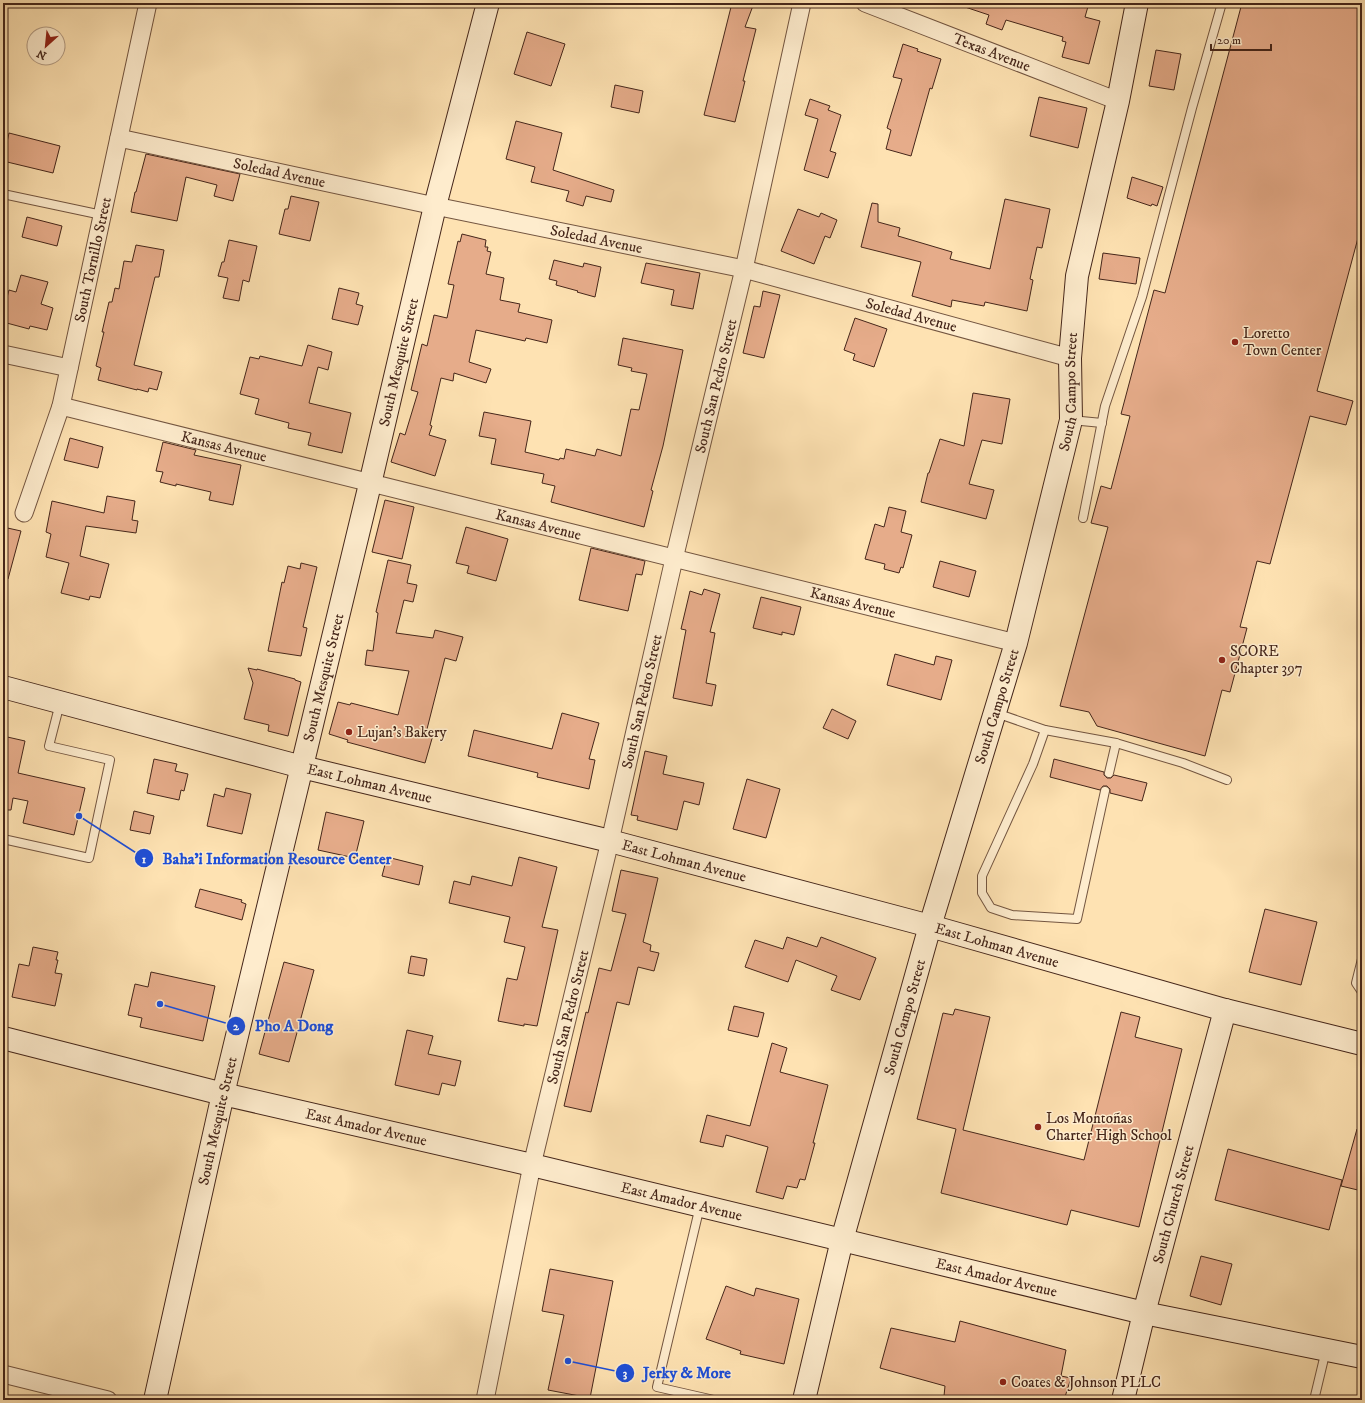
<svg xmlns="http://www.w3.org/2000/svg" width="1365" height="1403" font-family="'IM FELL DW Pica',serif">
<rect width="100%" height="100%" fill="#fee2b2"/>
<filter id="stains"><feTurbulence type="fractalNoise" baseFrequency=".005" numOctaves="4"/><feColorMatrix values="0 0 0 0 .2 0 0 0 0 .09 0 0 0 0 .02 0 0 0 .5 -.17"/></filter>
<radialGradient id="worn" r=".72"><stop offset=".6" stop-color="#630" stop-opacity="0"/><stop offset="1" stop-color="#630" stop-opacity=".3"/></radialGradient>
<g fill="#e6ac8a" stroke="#45261a">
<polygon points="732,3 754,3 745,27 756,29 743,81 745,81 735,122 704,115"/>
<polygon points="965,3 1089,3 1085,17 1100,21 1089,64 1062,57 1066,42 1062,41 1063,37 1006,20 1002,30 986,24 989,15 965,7"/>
<polygon points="1242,3 1362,3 1362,223 1317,391 1353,401 1346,425 1310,416 1270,564 1257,561 1240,627 1247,628 1230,692 1222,690 1205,756 1097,726 1089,712 1060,706 1108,527 1091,523 1101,486 1111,489 1130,416 1121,414 1154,290 1165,293"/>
<polygon points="527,32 565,44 551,86 514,74"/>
<polygon points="903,44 918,49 917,51 941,59 932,89 930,88 911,156 886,149 891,130 887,128 902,79 893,77"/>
<polygon points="1156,50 1181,54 1174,90 1149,86"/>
<polygon points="615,85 643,91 639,113 611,107"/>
<polygon points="1039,97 1087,108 1078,148 1030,136"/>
<polygon points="810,99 830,106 828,110 841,115 830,151 836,153 828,178 804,170 818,119 805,115"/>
<polygon points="516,121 562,133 553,170 614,190 611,202 586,196 583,206 566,201 569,191 531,182 535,167 506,159"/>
<polygon points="9,133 60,146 53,173 3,161"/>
<polygon points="146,154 240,174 233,201 214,196 217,185 186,177 177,221 131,212 135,192 136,192"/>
<polygon points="1132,177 1163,187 1157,206 1152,204 1151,206 1127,198"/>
<polygon points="291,196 319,202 310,241 279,234 285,209 288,209"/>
<polygon points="1005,199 1050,209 1042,248 1037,247 1030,279 1033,280 1027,311 985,302 984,306 952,300 951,307 912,296 921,262 861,247 872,203 878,204 878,222 900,228 898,236 952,252 950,259 990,269"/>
<polygon points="798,209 819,217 821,213 837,220 830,238 825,236 814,264 781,251"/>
<polygon points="27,217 62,226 57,246 22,237"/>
<polygon points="462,234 486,240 485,247 488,247 487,251 491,252 486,274 504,278 500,300 520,304 518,312 552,320 547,343 526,338 525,341 476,330 469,362 491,369 486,383 454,373 453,381 441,378 430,425 432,426 429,435 446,440 435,476 391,462 400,433 405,435 418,392 411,390 422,344 427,346 434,315 447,318 454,285 448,284 458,241 460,242"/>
<polygon points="229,240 257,246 249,282 243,280 239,301 223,298 228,278 218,276 222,262 224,262"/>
<polygon points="136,245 164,250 159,277 155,277 134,365 162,372 157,390 149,388 148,392 137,389 137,390 98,380 101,368 96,366 104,332 102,332 109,302 112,302 115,288 119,289 124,261 132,262"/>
<polygon points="1103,253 1140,258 1136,284 1099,279"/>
<polygon points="554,260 583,267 584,263 601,267 595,297 577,292 578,291 556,285 557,281 549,279"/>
<polygon points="646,263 700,273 693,309 671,305 674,290 641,283"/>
<polygon points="21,275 48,282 41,304 53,308 47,330 30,326 29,329 3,322 3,313 9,290 16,292"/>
<polygon points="339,288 359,293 356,304 363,306 358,325 332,319"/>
<polygon points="763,291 780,295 764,358 743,353 754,306 760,307"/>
<polygon points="855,318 887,329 874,367 853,360 855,354 844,350"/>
<polygon points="623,338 683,350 663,446 651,490 653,491 644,527 551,502 555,486 542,483 544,474 491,464 496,439 479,436 484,412 531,421 525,452 559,460 560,458 564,459 566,449 595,456 597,449 621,456 631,409 639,410 647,374 631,371 632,368 618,365"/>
<polygon points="308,345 332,352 328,370 318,367 309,403 351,413 342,453 308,445 311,433 288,428 289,423 255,414 259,399 240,394 250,357 259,359 260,356 302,366"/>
<polygon points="973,393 1010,399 1002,444 982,440 969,484 994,490 986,519 921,502 928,473 929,473 940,439 964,446"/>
<polygon points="70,438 103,447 98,468 64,460"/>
<polygon points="163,442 196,450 194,455 241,465 233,505 209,500 211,492 176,484 176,486 160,482 163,472 156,471"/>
<polygon points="107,496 135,501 132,520 138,521 136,533 86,526 80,556 109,564 100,598 90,596 89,600 61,593 69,563 46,557 51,534 46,532 52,501 104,513"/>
<polygon points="385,500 414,507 402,559 372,552"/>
<polygon points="889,507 906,511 901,532 912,535 903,568 901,567 899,573 884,569 885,564 865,559 875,524 884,527"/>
<polygon points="3,527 21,531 8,579 3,578"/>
<polygon points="466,527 508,539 496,581 467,573 469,566 456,563"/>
<polygon points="591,548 645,561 642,575 636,574 628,611 579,600"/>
<polygon points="388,560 411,565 407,583 417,585 413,602 404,600 396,633 433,638 435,630 463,637 456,661 445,658 426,733 433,735 425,763 347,742 348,740 329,734 338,702 350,705 351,703 398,715 409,671 365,665 367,650 373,651 378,613 376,612"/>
<polygon points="940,561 976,571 969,597 933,587"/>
<polygon points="301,563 317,567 303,627 307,628 301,656 268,651 282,582 284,583 288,566 300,569"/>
<polygon points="704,589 720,594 710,632 715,633 706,683 716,685 712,706 673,698 686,630 681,629 690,591 702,595"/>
<polygon points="761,597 801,607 794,635 782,632 782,635 753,628"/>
<polygon points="895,654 934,665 936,656 952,660 941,700 887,685"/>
<polygon points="248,668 257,670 257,669 295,679 295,680 301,682 288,736 268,731 269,725 244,719 253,683"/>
<polygon points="832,709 856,721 848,739 823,728"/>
<polygon points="562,713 599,723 589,759 595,760 589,789 537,777 538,773 468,756 474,730 552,749"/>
<polygon points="3,736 25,741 18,773 85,788 74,835 23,823 28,801 13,798 11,810 3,810"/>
<polygon points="645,751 667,756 663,774 704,783 699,805 684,801 677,830 637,820 638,816 631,815"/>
<polygon points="154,759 177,764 175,771 188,774 184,791 181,790 179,800 147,793"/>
<polygon points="1054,759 1104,772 1104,775 1107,778 1111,778 1114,775 1147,783 1142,801 1110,793 1110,789 1107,786 1103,786 1100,790 1050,777"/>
<polygon points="747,779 780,789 766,838 733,829"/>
<polygon points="226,788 251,794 242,834 207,826 214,794 224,797"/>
<polygon points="134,811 154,816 150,834 130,830"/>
<polygon points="326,812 364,821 355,858 318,850"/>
<polygon points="387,857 423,866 419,885 382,876"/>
<polygon points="519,857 557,867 542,927 558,930 537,1026 524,1024 524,1026 498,1021 507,978 517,980 525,947 504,942 510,917 449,903 454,881 470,885 472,876 512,886"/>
<polygon points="621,870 658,878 643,942 651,945 650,951 659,953 654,971 638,967 629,1005 617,1002 591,1112 564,1106 586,1012 588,1013 599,968 611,971 626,914 612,911"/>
<polygon points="200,889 242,900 241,902 246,904 242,920 195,907"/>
<polygon points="1265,909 1317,922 1301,985 1249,972"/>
<polygon points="787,937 817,947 821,937 876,958 860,1000 831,990 837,976 796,960 788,982 745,967 755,940 783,949"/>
<polygon points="33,947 58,952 56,960 58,960 55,973 62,974 55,1006 12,997 19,964 29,966"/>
<polygon points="411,956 427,959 424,976 408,973"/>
<polygon points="284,962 314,970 289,1062 259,1054"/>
<polygon points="151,972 215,986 203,1041 140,1027 142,1018 128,1015 135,984 148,987"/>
<polygon points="734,1006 764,1013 758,1037 728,1030"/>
<polygon points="955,1009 990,1017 963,1130 1084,1160 1121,1012 1140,1017 1135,1037 1182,1049 1139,1227 1071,1210 1067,1225 941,1193 956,1129 917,1119 943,1013 953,1015"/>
<polygon points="407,1030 433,1036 428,1054 461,1061 455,1086 442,1083 439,1095 395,1085"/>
<polygon points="772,1043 787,1048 780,1072 828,1085 813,1143 815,1143 805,1180 800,1179 797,1188 787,1186 783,1199 756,1192 768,1147 726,1135 723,1147 700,1142 707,1115 750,1126"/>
<polygon points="1357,1129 1362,1129 1362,1191 1341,1186"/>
<polygon points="1228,1149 1342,1180 1329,1230 1215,1200"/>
<polygon points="1201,1256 1232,1264 1221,1305 1190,1296"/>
<polygon points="550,1269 613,1281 590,1398 548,1390 564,1315 542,1311"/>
<polygon points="726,1286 754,1296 756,1288 799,1299 784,1364 740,1354 741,1351 706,1339"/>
<polygon points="960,1321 1066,1350 1061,1376 1071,1378 1064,1400 958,1400 944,1396 945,1386 880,1368 891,1328 955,1342"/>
</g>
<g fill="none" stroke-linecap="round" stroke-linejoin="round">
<defs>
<g id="lane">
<polyline points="3,194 102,215"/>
<polyline points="1071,420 1102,423"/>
<polyline points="1083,518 1105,406 1142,297 1192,108 1222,3"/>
<polyline points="996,713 1045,730 1033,764 982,876 982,893 991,908 1012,915 1077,919 1105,791"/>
<polyline points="1045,730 1116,743 1183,763 1227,780"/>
<polyline points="1109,773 1116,743"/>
<polyline points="3,839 89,858 110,760 49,746 60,703"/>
<polyline points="1362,959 1356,983 1362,992"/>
<polyline points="700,1206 657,1387 714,1400"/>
<polyline points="1314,1400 1326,1350"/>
</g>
<g id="street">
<path id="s1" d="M865,3L1118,101"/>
<path id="s2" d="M119,138L435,206L744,269L1070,358"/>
<polyline points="3,354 69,368"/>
<path id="s3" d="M61,406L1016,643"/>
<path id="s4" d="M24,513L61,406L148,3"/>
<polyline points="3,1374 108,1400"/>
<path id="s5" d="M485,1400L532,1165L610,841L674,559L744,269L802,3"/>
</g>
<g id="secondary">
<path id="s6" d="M3,687L302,767L610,841L930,926L1225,1010L1362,1044"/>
<path id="s7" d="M3,1038L223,1094L532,1165L1144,1313L1362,1357"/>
<path id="s8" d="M155,1400L223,1094L370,484L435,206L488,3"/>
<path id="s9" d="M804,1400L842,1240L930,926L1016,643L1071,420L1070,358L1077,276L1118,101L1137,3"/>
<path id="s10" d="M1123,1400L1144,1313L1225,1010"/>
</g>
</defs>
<use href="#lane" stroke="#735540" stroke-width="10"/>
<use href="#street" stroke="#735540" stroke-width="19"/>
<use href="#secondary" stroke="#45261a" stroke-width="24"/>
<use href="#lane" stroke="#feeccd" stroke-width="8"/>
<use href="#street" stroke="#feeccd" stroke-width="17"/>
<use href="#secondary" stroke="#feeccd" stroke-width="22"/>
</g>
<g fill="#8f2418" stroke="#feeccd" stroke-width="1.5">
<circle cx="1235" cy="342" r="4"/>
<circle cx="1222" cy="660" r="4"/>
<circle cx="349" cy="732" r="4"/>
<circle cx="1038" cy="1127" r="4"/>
<circle cx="1003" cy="1382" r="4"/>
</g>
<g text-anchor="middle" stroke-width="3" stroke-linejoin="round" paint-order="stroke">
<g font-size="15" fill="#45261a" stroke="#feeccd">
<text dy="5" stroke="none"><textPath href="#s1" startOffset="136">Texas Avenue</textPath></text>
<text dy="5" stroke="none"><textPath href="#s2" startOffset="164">Soledad Avenue</textPath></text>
<text dy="5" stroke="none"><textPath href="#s2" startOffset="488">Soledad Avenue</textPath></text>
<text dy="5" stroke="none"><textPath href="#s4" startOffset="263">South Tornillo Street</textPath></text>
<text dy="5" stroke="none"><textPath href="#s2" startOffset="812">Soledad Avenue</textPath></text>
<text dy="5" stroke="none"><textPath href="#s8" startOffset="1066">South Mesquite Street</textPath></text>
<text dy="5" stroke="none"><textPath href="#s5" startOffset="1040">South San Pedro Street</textPath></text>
<text dy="5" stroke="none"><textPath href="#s9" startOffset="1044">South Campo Street</textPath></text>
<text dy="5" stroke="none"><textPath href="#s3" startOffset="168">Kansas Avenue</textPath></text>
<text dy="5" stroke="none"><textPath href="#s3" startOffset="492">Kansas Avenue</textPath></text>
<text dy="5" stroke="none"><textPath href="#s3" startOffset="816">Kansas Avenue</textPath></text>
<text dy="5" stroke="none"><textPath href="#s8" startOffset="742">South Mesquite Street</textPath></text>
<text dy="5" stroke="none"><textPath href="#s5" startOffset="716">South San Pedro Street</textPath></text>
<text dy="5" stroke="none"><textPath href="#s9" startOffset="720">South Campo Street</textPath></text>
<text dy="5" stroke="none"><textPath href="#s6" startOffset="379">East Lohman Avenue</textPath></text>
<text dy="5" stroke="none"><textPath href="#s6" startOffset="703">East Lohman Avenue</textPath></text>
<text dy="5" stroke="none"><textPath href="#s6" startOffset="1027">East Lohman Avenue</textPath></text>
<text dy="5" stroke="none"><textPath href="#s5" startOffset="392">South San Pedro Street</textPath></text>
<text dy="5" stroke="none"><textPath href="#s9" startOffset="396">South Campo Street</textPath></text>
<text dy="5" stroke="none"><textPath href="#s8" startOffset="286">South Mesquite Street</textPath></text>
<text dy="5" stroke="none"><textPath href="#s7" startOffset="374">East Amador Avenue</textPath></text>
<text dy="5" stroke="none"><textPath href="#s7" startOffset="698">East Amador Avenue</textPath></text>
<text dy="5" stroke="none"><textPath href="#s10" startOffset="202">South Church Street</textPath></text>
<text dy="5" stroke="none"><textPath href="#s7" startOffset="1022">East Amador Avenue</textPath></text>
</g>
<g font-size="15" fill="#45261a" stroke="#feeccd" text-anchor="start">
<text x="1243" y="338">Loretto<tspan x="1243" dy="17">Town Center</tspan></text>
<text x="1230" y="656">SCORE<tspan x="1230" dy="17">Chapter 397</tspan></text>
<text x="357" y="737">Lujan's Bakery</text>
<text x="1046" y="1123">Los Montoñas<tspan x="1046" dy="17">Charter High School</tspan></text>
<text x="1011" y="1387">Coates &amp; Johnson PLLC</text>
</g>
</g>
<path fill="none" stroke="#1d4ed8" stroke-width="1.5" d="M79 816L144 858M160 1004L236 1026M568 1361L625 1373"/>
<g fill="#1d4ed8" stroke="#feeccd" stroke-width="1.5">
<circle cx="79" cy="816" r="4"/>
<circle cx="160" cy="1004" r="4"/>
<circle cx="568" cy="1361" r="4"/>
<circle cx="144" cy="858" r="10"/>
<circle cx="236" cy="1026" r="10"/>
<circle cx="625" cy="1373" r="10"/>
</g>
<g font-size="12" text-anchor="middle" font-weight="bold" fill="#fff">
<text x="144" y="863">1</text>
<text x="236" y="1030">2</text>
<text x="625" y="1377">3</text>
</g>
<g font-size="16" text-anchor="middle" font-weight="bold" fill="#1d4ed8" stroke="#feeccd" stroke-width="3" stroke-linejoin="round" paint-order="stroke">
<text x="277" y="864">Baha'i Information Resource Center</text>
<text x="294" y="1031">Pho A Dong</text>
<text x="687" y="1378">Jerky &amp; More</text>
</g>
<rect width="1365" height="1403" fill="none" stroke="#fee2b2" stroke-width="16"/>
<rect x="4" y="4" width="1357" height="1395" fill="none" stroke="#45261a" stroke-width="2"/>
<rect x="8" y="8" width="1349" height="1387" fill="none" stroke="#45261a"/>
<g transform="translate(46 46) rotate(207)"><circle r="19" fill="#feeccd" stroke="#b49d85"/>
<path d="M0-3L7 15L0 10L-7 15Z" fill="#8f2418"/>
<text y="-6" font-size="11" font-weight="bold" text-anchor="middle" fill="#45261a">N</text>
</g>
<path d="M1211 44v6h60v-6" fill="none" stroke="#45261a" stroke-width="2"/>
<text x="1217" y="44" font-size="12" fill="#45261a" stroke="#feeccd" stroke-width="3" paint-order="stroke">20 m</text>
<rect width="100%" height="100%" filter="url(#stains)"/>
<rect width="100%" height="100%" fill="url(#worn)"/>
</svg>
